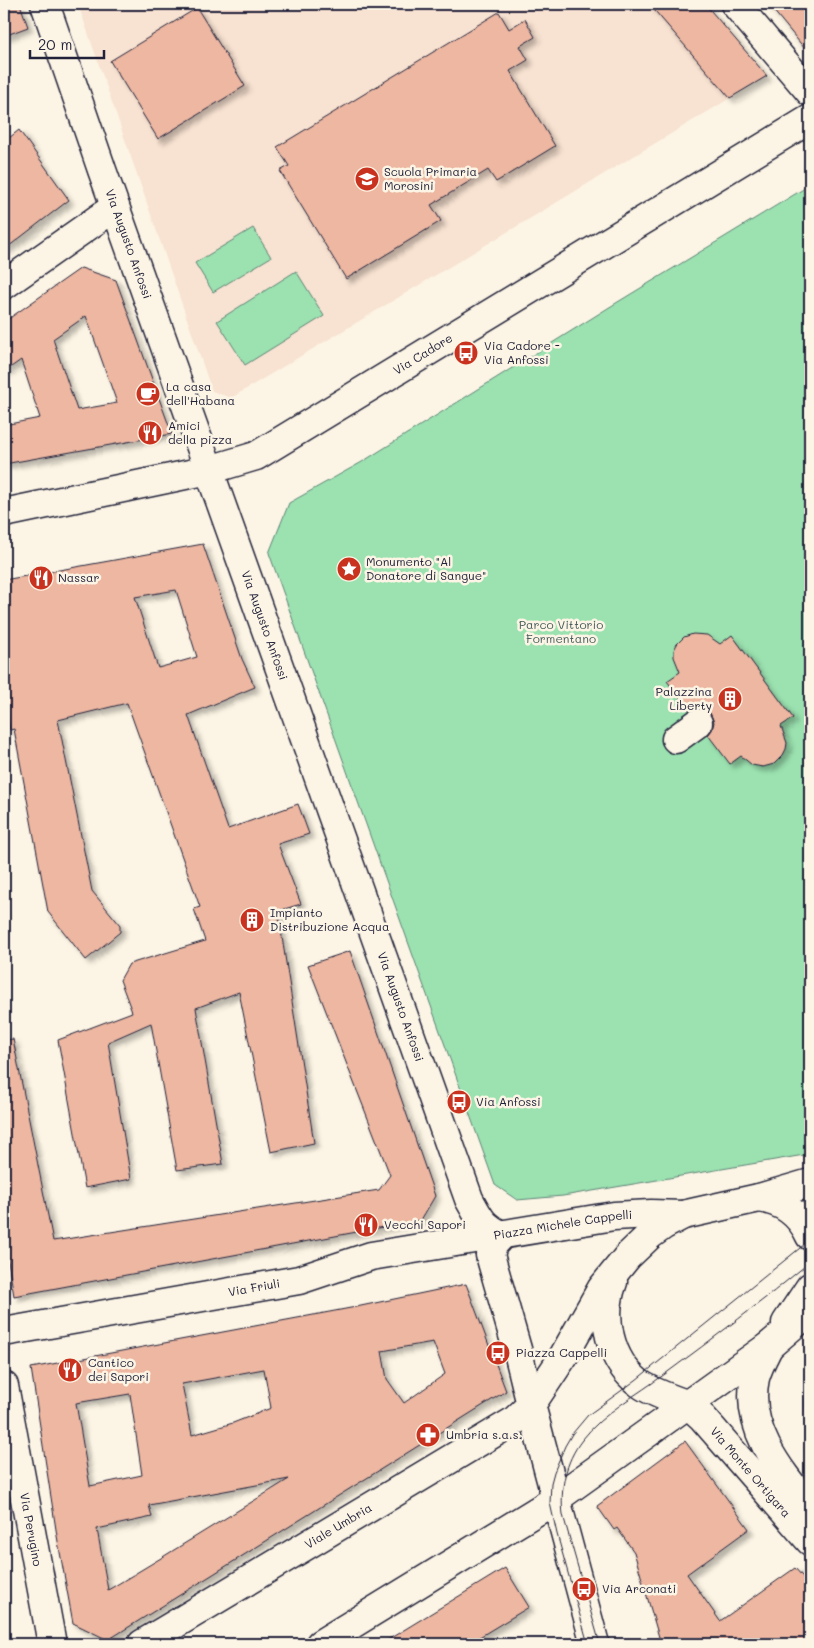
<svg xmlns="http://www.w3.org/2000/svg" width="814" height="1648" font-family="Mali,sans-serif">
<defs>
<filter id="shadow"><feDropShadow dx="4.5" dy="4.5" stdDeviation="2.5" flood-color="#0004"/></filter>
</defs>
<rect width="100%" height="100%" fill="#fcf5e5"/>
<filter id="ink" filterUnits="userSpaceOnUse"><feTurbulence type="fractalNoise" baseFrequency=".02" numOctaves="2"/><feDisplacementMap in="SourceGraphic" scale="10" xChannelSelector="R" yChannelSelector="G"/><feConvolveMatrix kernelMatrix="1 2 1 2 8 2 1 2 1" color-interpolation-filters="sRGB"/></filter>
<g filter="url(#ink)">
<polygon fill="#f8e2d1" points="78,4 705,4 767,76 231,398 212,391"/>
<g fill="#9be2b0" stroke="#5e8276">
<polygon points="810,185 810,1154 563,1196 517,1200 495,1185 269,553 289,503 362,462 608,308"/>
<polygon points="253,228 271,257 213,292 195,263"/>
<polygon points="296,271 324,316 245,365 217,321"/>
<path d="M810,1374V1427C802,1411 805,1390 810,1374Z"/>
</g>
<g fill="#edb7a1" stroke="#22223b" fill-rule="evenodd" filter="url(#shadow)">
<polygon points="4,4 20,4 28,27 4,36"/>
<polygon points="649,4 705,4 767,76 730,98"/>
<polygon points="768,4 810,4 810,55"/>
<polygon points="197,8 245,86 158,139 110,61"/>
<polygon points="499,12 509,29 525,19 535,37 520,46 528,60 510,71 555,146 496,182 488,170 431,205 441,221 346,279 280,171 289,166 277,147"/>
<polygon points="19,130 69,200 4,250 4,142"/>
<path d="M81,268L116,280L172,434L4,464V425L40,418L21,360L4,372V322ZM86,316L117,403L77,410L53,339Z"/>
<path d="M203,544L242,659L255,687L188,715L228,829L298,804L309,834L278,844L301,904L278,911L314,1143L271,1152L239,992L196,1008L223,1164L177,1170L151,1023L108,1042L131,1179L85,1188L58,1040L132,1012L120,980L129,964L205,941L194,909L200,907L127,703L58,720L92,891L120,925V932L86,960L48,912L14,729L10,730L4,693V580ZM176,590L197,657L158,668L135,597Z"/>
<polygon points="693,634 707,635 720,644 732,635 793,718 781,726 787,743 786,749 783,755 774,764 763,767 752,765 741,756 730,764 708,735 712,730 714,722 710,713 705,709 697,707 689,710 667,681 680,672 674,657 674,650 677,644 684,637"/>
<polygon points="350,951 435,1196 421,1220 14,1296 4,1237 4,1040 13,1039 53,1241 379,1190 390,1175 308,965"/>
<path d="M466,1284L506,1391L108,1640L73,1623L57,1536L31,1368L356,1307ZM433,1342L445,1374L404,1403L387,1379L382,1351ZM264,1369L271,1408L233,1423L192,1435L182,1384ZM130,1394L142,1475L90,1486L76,1403ZM289,1479L161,1558L108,1590L97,1529L152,1517L149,1505Z"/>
<polygon points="685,1441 749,1529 687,1574 720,1621 795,1568 810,1585 810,1644 661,1644 634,1552 617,1528 614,1530 597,1506"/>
<polygon points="505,1568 529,1607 468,1644 381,1644"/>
</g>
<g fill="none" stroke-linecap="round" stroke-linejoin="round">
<defs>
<g id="minor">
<path id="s1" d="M45,4L102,170L469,1199C479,1217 482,1226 502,1235"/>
<polyline points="735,4 810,92"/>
<polyline points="4,285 115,207"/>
<path id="s2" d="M4,513L209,470L256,456L810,119"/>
<polyline points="676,739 698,723"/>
<polyline points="502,1235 493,1245 490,1255 519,1356 531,1405"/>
<path id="s3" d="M4,1332L299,1280L371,1256L614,1216L651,1214L683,1215"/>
<path d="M769,1346C764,1356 758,1367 755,1378C744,1429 781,1472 810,1508"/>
<path id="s4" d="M4,1386L52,1644"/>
<path id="s5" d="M689,1405L703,1418L810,1541"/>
<polyline points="556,1499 595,1644"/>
</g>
<g id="major">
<path d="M759,1198C782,1201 800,1214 810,1236"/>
<path d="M613,1282C600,1316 609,1360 639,1383C653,1393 672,1399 689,1405"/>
<polyline points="786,1323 810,1287"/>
<polyline points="531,1405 556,1499"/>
<path id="s6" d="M142,1644L514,1421L531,1405L563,1357L602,1288L628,1256L650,1235L664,1225L683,1215L759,1198L810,1183"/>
<polyline points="320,1644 550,1503 769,1346 810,1311"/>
</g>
</defs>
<use href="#minor" stroke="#22223b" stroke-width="31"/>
<use href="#major" stroke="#22223b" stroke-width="31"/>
<use href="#minor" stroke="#fcf5e5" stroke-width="28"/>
<use href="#major" stroke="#fcf5e5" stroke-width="28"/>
<g stroke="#22223b" stroke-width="1">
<polyline points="588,1644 557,1534 550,1503 551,1483 554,1472 565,1446 572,1434 588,1415 636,1380 810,1240"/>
<path d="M600,1644L563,1515C560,1489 565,1462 582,1440C603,1413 638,1394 665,1374C714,1338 763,1301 810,1262"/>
</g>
</g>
</g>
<defs>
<symbol id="school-disc" viewBox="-11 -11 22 22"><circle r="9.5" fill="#c8321e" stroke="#fcf5e5"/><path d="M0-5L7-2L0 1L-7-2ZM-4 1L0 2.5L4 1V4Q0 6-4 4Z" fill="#fff"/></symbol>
<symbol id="bus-disc" viewBox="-11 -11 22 22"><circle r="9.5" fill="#c8321e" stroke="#fcf5e5"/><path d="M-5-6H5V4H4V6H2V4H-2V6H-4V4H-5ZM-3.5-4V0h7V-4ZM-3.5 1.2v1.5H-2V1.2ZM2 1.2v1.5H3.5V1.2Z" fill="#fff"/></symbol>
<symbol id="cafe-disc" viewBox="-11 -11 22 22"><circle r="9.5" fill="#c8321e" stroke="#fcf5e5"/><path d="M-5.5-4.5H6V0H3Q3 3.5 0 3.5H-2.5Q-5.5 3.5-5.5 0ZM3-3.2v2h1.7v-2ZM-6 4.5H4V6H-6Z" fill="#fff"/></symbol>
<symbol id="restaurant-disc" viewBox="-11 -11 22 22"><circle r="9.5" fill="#c8321e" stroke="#fcf5e5"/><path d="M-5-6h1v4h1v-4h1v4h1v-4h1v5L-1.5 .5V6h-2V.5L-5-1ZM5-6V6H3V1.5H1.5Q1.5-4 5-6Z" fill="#fff"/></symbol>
<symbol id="sight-disc" viewBox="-11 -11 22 22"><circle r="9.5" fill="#c8321e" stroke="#fcf5e5"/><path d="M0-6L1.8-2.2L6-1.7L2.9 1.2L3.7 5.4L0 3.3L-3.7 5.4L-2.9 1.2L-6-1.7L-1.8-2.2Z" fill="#fff"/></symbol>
<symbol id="building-disc" viewBox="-11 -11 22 22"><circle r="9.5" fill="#c8321e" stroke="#fcf5e5"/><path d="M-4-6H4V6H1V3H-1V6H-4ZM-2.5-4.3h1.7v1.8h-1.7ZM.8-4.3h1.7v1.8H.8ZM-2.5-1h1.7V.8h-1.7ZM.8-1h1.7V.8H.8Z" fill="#fff"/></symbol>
<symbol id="pharmacy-disc" viewBox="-11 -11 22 22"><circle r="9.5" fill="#c8321e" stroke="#fcf5e5"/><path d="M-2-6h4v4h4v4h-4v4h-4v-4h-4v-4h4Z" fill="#fff"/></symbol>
</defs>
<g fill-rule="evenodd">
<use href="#school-disc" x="353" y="165" width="28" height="28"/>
<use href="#bus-disc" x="452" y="339" width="28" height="28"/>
<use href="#cafe-disc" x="134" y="380" width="28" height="28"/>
<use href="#restaurant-disc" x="136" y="419" width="28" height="28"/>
<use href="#sight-disc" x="335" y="555" width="28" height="28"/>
<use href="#restaurant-disc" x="27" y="564" width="28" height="28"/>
<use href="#building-disc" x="716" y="685" width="28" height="28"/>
<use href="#building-disc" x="238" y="906" width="28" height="28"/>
<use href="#bus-disc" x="445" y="1088" width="28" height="28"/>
<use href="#restaurant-disc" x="352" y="1211" width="28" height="28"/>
<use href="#bus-disc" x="484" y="1339" width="28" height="28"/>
<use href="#restaurant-disc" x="56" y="1356" width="28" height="28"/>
<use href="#pharmacy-disc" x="414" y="1421" width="28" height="28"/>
<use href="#bus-disc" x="570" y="1575" width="28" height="28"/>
</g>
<g text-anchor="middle" stroke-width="5" stroke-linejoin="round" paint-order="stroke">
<g font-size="12" fill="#22223b" stroke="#fcf5e5" text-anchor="start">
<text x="384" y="176">Scuola Primaria<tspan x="384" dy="14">Morosini</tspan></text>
<text x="484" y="350">Via Cadore -<tspan x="484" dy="14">Via Anfossi</tspan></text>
<text x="166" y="391">La casa<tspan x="166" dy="14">dell'Habana</tspan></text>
<text x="168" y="430">Amici<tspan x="168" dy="14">della pizza</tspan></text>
<text x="366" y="566">Monumento "Al<tspan x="366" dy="14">Donatore di Sangue"</tspan></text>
<text x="58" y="582">Nassar</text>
<text x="712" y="696" text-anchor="end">Palazzina<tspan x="712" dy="14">Liberty</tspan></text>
<text x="270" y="917">Impianto<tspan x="270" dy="14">Distribuzione Acqua</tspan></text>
<text x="476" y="1106">Via Anfossi</text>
<text x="384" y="1229">Vecchi Sapori</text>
<text x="516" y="1357">Piazza Cappelli</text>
<text x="88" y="1367">Cantico<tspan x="88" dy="14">dei Sapori</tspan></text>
<text x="446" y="1439">Umbria s.a.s.</text>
<text x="602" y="1593">Via Arconati</text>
</g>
<g font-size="12" fill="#22223b" stroke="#fcf5e5">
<text dy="4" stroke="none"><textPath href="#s1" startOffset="254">Via Augusto Anfossi</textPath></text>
<text dy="4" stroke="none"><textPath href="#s2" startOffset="454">Via Cadore</textPath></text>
<text dy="4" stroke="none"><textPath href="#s1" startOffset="659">Via Augusto Anfossi</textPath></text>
<text dy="4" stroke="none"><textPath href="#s1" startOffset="1064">Via Augusto Anfossi</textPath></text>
<text dy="4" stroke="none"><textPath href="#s3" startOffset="570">Piazza Michele Cappelli</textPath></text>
<text dy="4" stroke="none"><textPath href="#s3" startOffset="254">Via Friuli</textPath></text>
<text dy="4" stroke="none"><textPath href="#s5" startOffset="91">Via Monte Ortigara</textPath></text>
<text dy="4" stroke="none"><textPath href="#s6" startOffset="229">Viale Umbria</textPath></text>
<text dy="4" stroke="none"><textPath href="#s4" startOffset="146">Via Perugino</textPath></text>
</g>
<g font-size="12" fill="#465c5e" stroke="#fcf5e5">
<text x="561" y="629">Parco Vittorio<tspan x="561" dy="14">Formentano</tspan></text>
</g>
</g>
<rect width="814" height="1648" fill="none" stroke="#fcf5e5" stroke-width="20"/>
<rect x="10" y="10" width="794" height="1628" fill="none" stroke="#22223b" stroke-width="2" filter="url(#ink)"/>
<path d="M30 50v8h74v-8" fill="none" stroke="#22223b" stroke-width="2.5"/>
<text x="38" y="50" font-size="15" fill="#22223b" stroke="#fcf5e5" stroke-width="4" paint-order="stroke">20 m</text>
</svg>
